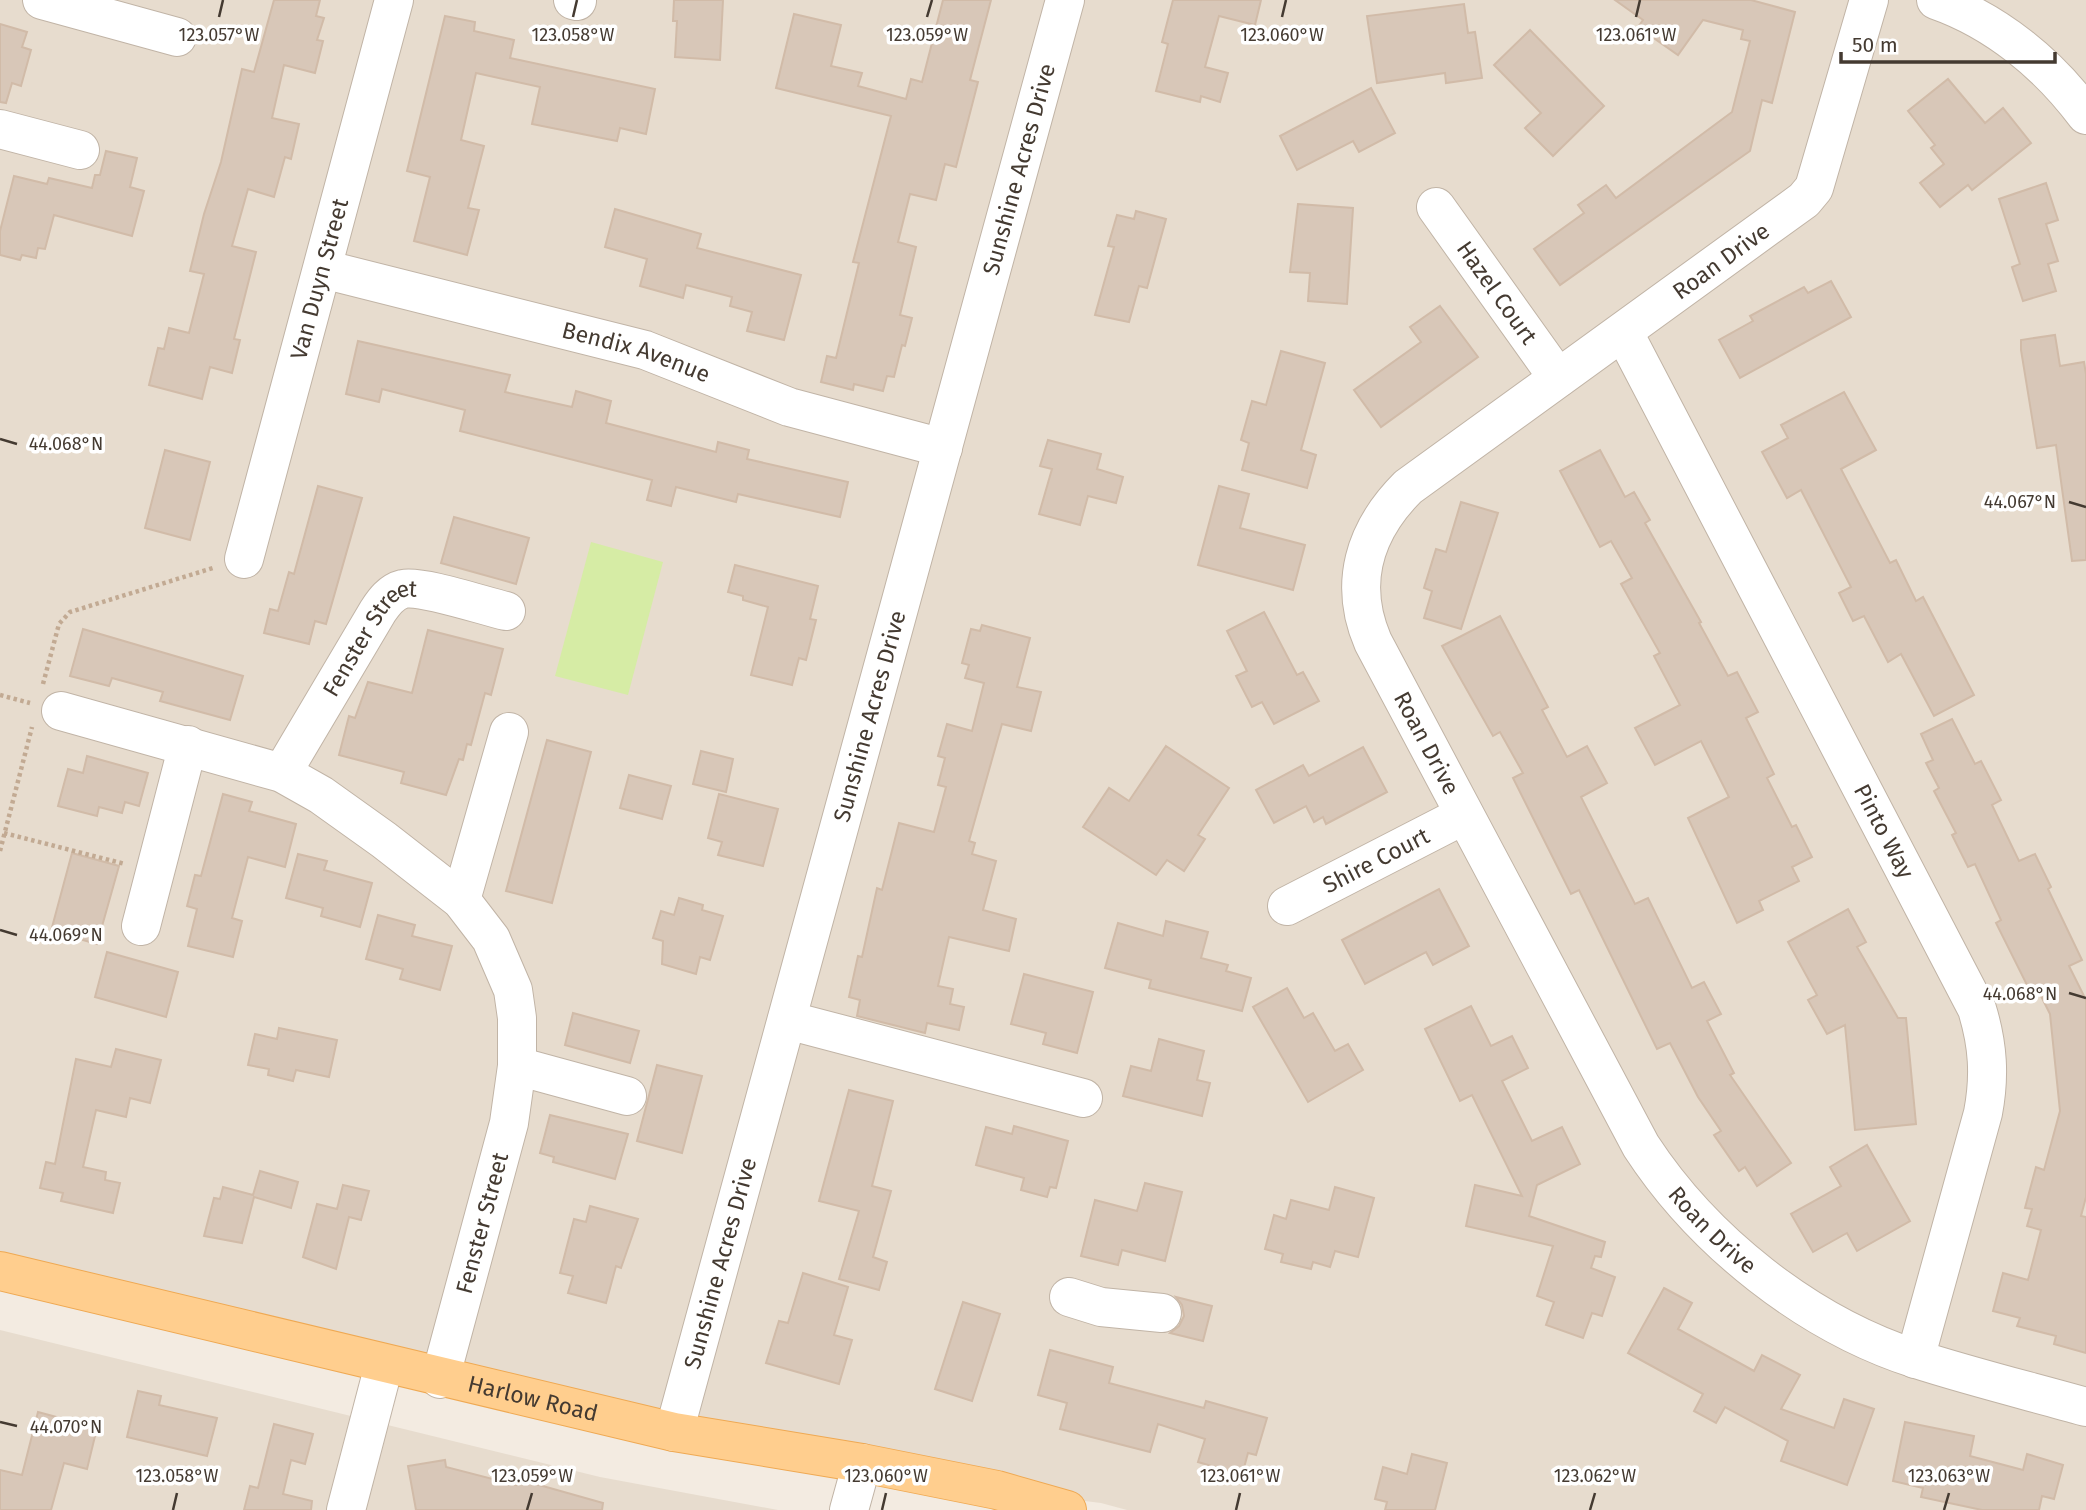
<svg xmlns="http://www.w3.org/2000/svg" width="2086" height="1510" font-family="'Fira Sans',sans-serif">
<rect width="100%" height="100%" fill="#f3ebe1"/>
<g fill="#e7dcce">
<polygon points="0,0 2086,0 2086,1510 1127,1510 1101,1503 997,1490 0,1268"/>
<polygon points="0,1330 600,1477 778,1510 0,1510"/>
</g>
<polygon fill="#d6eca5" points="591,542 663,562 628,695 555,676"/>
<g fill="#d8c7b8" stroke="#d1bba8" stroke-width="2">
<polygon points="274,0 320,0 316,16 324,18 317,40 323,41 315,73 284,65 272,118 299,124 291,159 285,157 274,197 248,189 232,246 256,252 234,339 240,340 232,373 210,367 202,399 149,385 158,348 164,349 169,328 189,333 204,274 190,271 204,214 221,162 242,69 254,72"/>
<polygon points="674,0 723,0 720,60 675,57 677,21 673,21"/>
<polygon points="943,0 991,0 970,80 978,82 956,167 945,164 936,200 910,194 898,242 916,247 900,315 912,318 905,346 902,345 894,377 887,376 883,391 854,384 853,390 821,382 827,356 836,358 859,263 853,262 891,116 776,88 794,14 841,25 831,66 862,73 858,86 906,99 911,79 922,82"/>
<polygon points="1173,0 1261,0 1255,25 1219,16 1205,67 1228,73 1220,102 1201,96 1200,102 1156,91 1168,44 1162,42"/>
<polygon points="1615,0 1751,0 1795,12 1772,103 1762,100 1750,151 1560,285 1534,249 1584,213 1578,205 1606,185 1616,198 1732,112 1750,41 1741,39 1743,30 1703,20 1678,55 1638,27 1643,20"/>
<polygon points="1464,4 1468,33 1475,32 1482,78 1446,83 1445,73 1377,83 1367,16"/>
<polygon points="445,16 475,22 474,31 514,40 510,58 655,89 646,134 620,128 617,141 532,124 540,87 476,73 461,140 484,146 468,208 479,210 467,255 414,241 430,177 407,171"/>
<polygon points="0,24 27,32 22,47 31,50 21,86 12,83 6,103 0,102"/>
<polygon points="1530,30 1604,106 1553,156 1525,128 1541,113 1494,65"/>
<polygon points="1948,79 1985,123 2003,108 2031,143 1972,190 1968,185 1940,207 1920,183 1944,164 1931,148 1935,145 1908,111"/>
<polygon points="1371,88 1395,133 1359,152 1353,141 1297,170 1280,136"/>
<polygon points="106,151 137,158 130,187 144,191 132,236 54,215 45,249 38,248 36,258 22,255 20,260 0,255 0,231 14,176 47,184 49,178 92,188 95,175 100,175"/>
<polygon points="2046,183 2058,220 2046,224 2058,261 2048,264 2056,291 2023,301 2012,267 2020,264 1999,199"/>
<polygon points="1298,204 1353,208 1347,304 1308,301 1310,273 1290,272"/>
<polygon points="615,209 701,234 697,248 801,275 784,340 747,331 752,312 730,306 732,297 686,285 683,298 640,286 647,259 605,247"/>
<polygon points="1136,211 1166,219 1147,288 1139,286 1129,322 1095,315 1114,247 1108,246 1117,215 1134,219"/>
<polygon points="1831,281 1851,317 1740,378 1719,340 1753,321 1750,316 1804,287 1808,293"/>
<polygon points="1440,306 1478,357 1381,427 1354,390 1421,342 1410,327"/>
<polygon points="2055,335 2060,366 2084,362 2086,374 2086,560 2072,561 2056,445 2037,448 2021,350 2021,340"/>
<polygon points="358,341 510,375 505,392 572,407 576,391 611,401 606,423 716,452 718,442 749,450 747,459 848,482 840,517 738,494 736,502 676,487 671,506 647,500 652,480 460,431 465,410 382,389 379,402 346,394"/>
<polygon points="1281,351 1325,363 1301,450 1316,455 1307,488 1242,470 1249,443 1241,440 1252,401 1266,405"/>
<polygon points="1844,392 1876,450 1841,469 1890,563 1896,560 1916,601 1923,597 1974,695 1934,716 1901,654 1888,662 1864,616 1853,621 1839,593 1851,587 1801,490 1787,498 1762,452 1788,438 1781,425"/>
<polygon points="1048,440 1101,454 1097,469 1123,477 1116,503 1088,496 1080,525 1039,514 1052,469 1040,466"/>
<polygon points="165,450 210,462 190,540 145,528"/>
<polygon points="1600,450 1625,497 1634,492 1650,520 1645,523 1701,622 1699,623 1728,676 1737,672 1758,712 1746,718 1774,774 1767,778 1792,827 1796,825 1812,857 1792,867 1799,881 1759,901 1763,910 1737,923 1688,818 1729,797 1701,741 1655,765 1635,728 1680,705 1654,656 1660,653 1621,584 1632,578 1611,541 1600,547 1560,471"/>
<polygon points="318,486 362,498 326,624 315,621 309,644 264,633 270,609 278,611 289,572 294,574"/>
<polygon points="1219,486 1249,494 1240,528 1305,545 1293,590 1198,565"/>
<polygon points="1461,502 1498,513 1461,629 1424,618 1432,591 1424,588 1436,549 1446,552"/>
<polygon points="454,517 529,538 516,584 441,563"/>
<polygon points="735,565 818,586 810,619 816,620 806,660 799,658 792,685 751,675 768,607 743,600 743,596 728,592"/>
<polygon points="1264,612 1297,675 1303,672 1319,701 1274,724 1262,702 1252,707 1236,676 1247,671 1227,631"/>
<polygon points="1500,616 1548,707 1542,710 1567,757 1587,746 1607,783 1581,797 1635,904 1648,898 1692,988 1704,982 1721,1014 1707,1021 1734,1073 1730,1075 1791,1163 1757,1186 1745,1167 1739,1171 1714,1135 1721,1131 1698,1097 1670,1043 1657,1049 1579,890 1571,894 1513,778 1523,773 1500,732 1493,736 1442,646"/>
<polygon points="982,625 1030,638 1017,687 1041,692 1031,731 1002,724 969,841 975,843 972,854 996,861 983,910 1016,919 1009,951 949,937 938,986 953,989 950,1004 964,1007 959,1030 927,1023 925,1033 857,1016 860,1000 849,997 858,956 862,957 877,888 882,890 899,823 934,832 946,787 938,785 945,758 938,756 947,724 972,731 984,683 965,678 969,665 962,663 971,629 980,631"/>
<polygon points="83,629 243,676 230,720 160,701 163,692 112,678 109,686 70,676"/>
<polygon points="428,630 503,649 491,695 485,693 471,745 467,744 463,760 459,759 446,795 401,783 404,772 339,755 349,716 355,718 368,682 412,693"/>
<polygon points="1952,719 1975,764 1981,761 2001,800 1992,805 2019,861 2035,854 2051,887 2048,889 2082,960 2069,966 2086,1000 2086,1197 2081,1216 2086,1217 2086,1353 2054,1344 2056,1336 2017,1326 2020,1318 1993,1311 2003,1273 2028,1280 2041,1230 2027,1226 2032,1209 2025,1208 2036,1167 2044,1170 2060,1111 2050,1014 2037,988 2030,991 1996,923 2001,920 1975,864 1968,867 1952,835 1956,833 1934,791 1939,788 1926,763 1933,760 1921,734"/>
<polygon points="547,740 591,752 552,903 506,891"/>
<polygon points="1166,746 1229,788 1198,835 1205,839 1184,871 1167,860 1156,875 1083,827 1109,788 1129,801"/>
<polygon points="1363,747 1387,792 1326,824 1323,817 1314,822 1306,806 1274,823 1256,790 1303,765 1309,776"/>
<polygon points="701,751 733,759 726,792 693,784"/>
<polygon points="87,756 148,773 139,806 125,802 122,813 99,807 97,816 58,806 68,769 83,773"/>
<polygon points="629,775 671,786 662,819 620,808"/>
<polygon points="223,794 252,802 249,811 296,824 285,867 248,857 232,918 242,921 233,957 188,946 197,909 187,906 195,875 201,876"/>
<polygon points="719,794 778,809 763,866 718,855 722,842 708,838"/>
<polygon points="72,853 119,866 97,944 51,931"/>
<polygon points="298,854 327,861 324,870 372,883 360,927 321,916 323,908 286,898"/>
<polygon points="1439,889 1469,946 1433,965 1426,952 1365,984 1342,940"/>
<polygon points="679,898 703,905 702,910 723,916 710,960 700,957 696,974 662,964 663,941 653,938 661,911 674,915"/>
<polygon points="1848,909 1866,942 1857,947 1898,1018 1906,1018 1916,1124 1855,1130 1845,1025 1827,1034 1808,1000 1817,995 1788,942"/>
<polygon points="378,915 415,925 412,936 452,946 440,990 400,979 403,969 366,959"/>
<polygon points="1166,921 1208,932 1201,958 1228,965 1226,971 1251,978 1242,1011 1149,988 1151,980 1105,968 1118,923 1163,936"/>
<polygon points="107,952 178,972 166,1017 95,997"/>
<polygon points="1024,974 1093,992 1077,1053 1043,1044 1046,1033 1011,1024"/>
<polygon points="1287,988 1304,1018 1313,1013 1335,1051 1348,1044 1363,1070 1308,1102 1253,1007"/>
<polygon points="1471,1006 1491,1046 1512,1036 1528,1068 1502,1081 1532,1141 1562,1127 1580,1164 1537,1185 1529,1216 1605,1242 1601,1257 1595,1256 1591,1268 1615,1277 1602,1316 1592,1313 1583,1338 1546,1325 1554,1302 1537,1296 1553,1246 1466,1226 1475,1185 1522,1196 1472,1095 1460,1101 1425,1029"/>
<polygon points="573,1013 639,1031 630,1063 565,1045"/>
<polygon points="279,1028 337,1040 329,1077 296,1070 293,1081 268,1075 269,1069 248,1065 255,1034 277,1039"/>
<polygon points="1159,1039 1204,1051 1197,1080 1210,1083 1202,1116 1123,1096 1131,1066 1151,1071"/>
<polygon points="116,1049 161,1060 150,1103 130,1098 126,1117 96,1110 83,1167 106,1172 105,1180 120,1183 113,1213 61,1201 63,1193 40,1188 46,1162 55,1164 76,1059 111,1067"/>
<polygon points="657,1065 702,1076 682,1153 637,1141"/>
<polygon points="849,1090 893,1101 872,1186 891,1191 873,1257 887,1262 879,1290 839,1279 859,1211 819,1201"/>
<polygon points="550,1115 628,1134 615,1179 553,1162 554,1157 540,1153"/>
<polygon points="1014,1126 1068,1141 1056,1188 1050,1187 1047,1197 1021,1190 1024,1178 976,1165 986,1127 1012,1134"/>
<polygon points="1867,1145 1910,1221 1857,1251 1847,1233 1813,1252 1791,1214 1841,1186 1830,1167"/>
<polygon points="260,1171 298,1182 291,1208 254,1197 242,1243 204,1236 214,1198 220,1199 223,1187 253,1195"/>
<polygon points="1145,1183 1182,1192 1165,1261 1122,1250 1118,1265 1081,1256 1095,1200 1137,1211"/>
<polygon points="343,1185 369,1191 361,1220 349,1217 336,1269 303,1257 317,1204 337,1209"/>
<polygon points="1335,1187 1374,1198 1358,1257 1335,1251 1330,1267 1313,1262 1311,1269 1281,1262 1283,1254 1265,1249 1274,1215 1286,1219 1291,1200 1329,1210"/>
<polygon points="590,1206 638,1219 621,1268 616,1266 606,1303 568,1293 573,1276 560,1273 574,1219 586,1222"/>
<polygon points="803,1273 848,1287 834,1335 852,1340 839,1384 766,1363 779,1321 788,1323"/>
<polygon points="1664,1288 1692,1303 1678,1329 1754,1371 1762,1355 1800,1375 1781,1409 1834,1428 1844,1399 1874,1409 1847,1485 1781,1461 1788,1441 1725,1407 1716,1423 1694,1411 1703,1394 1628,1353"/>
<polygon points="1176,1297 1212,1306 1203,1341 1170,1333 1179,1326 1184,1316 1182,1305"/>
<polygon points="963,1302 1000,1314 972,1401 935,1389"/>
<polygon points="1050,1350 1113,1367 1109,1383 1204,1408 1206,1401 1267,1418 1256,1455 1248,1453 1242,1475 1198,1462 1205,1439 1158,1424 1150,1452 1060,1429 1067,1403 1038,1395"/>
<polygon points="138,1391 161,1396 159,1405 217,1418 207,1456 127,1437"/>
<polygon points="38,1412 97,1428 87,1469 64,1463 51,1510 0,1510 0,1470 22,1475"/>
<polygon points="1905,1422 1974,1436 1970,1456 2023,1470 2027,1454 2063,1465 2054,1499 2042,1496 2039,1510 1982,1510 1921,1497 1923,1488 1893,1481"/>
<polygon points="274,1424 313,1434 305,1464 291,1460 283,1494 312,1501 311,1510 244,1510 250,1486 258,1488"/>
<polygon points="1412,1454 1447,1463 1435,1510 1385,1510 1387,1502 1375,1499 1383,1467 1407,1474"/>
<polygon points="445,1460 446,1467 516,1485 518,1479 603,1503 602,1510 416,1510 408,1466"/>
</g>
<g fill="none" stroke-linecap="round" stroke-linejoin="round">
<defs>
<g id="minor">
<polyline points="42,0 177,37"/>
<polyline points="573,0 577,1"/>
<path id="s1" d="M1869,0L1814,188L1804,200L1408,487C1364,531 1348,584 1373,642L1641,1146C1703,1241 1807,1324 1916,1359C1972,1377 2029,1391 2086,1407"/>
<path d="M1936,0C1996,21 2048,64 2086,115"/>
<polyline points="0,129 80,150"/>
<path id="s2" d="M1436,207L1558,378"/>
<path id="s3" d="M323,269L645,350L789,407L943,448"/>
<path id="s4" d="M1624,333L1977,1009C1988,1045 1990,1076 1983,1113L1915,1359"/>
<path id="s5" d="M244,559L394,0"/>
<polyline points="61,711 282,773 321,795 384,840 461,900 491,939 513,990 517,1018 517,1066 509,1123 440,1379"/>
<path id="s6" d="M282,773L378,611C384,602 391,592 403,589C422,585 484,606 506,611"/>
<polyline points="461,900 509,732"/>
<path id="s7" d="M1287,906L1464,815"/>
<polyline points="141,926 188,745"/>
<polyline points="787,1020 1083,1098"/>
<polyline points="517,1066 627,1096"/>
<polyline points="1069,1297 1101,1307 1162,1313"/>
<path id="s8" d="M674,1432L1065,0"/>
<polyline points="346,1510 384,1365"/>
<polyline points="849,1510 862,1463"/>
</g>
<g id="major">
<path id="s9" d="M0,1271L674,1432L862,1463L997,1490L1067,1510"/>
</g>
</defs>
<use href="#minor" stroke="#c1b4a6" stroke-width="40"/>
<use href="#major" stroke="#efa953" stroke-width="40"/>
<g stroke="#c2aa93" stroke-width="4.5" stroke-dasharray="3.5 3.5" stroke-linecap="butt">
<polyline points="43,684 59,624 70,612 213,568"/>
<polyline points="0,695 30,703"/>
<polyline points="4,833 125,864"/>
<polyline points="0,851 32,727"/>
</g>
<use href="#minor" stroke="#fff" stroke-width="38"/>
<use href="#major" stroke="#ffce8e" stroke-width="38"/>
</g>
<path fill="none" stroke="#443a31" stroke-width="2.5" d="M219,17L223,0M573,17L577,0M927,17L932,0M1282,17L1286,0M1636,17L1640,0M0,439L17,444M2069,502L2086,507M0,930L17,935M2069,993L2086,998M0,1422L17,1426M173,1510L177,1493M527,1510L532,1493M882,1510L886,1493M1236,1510L1240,1493M1590,1510L1595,1493M1944,1510L1949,1493"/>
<g text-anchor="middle" stroke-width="7" stroke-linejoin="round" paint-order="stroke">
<g font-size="23" fill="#443a31" stroke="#fff">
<text dy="8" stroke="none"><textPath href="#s8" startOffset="1309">Sunshine Acres Drive</textPath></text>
<text transform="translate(1721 261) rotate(-36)" y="8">Roan Drive</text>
<text dy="8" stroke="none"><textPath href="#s5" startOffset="290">Van Duyn Street</textPath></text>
<text dy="8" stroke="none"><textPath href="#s2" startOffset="105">Hazel Court</textPath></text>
<text dy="8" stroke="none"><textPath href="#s3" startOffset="324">Bendix Avenue</textPath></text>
<text dy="8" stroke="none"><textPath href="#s6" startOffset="164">Fenster Street</textPath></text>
<text dy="8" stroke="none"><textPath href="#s8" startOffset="742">Sunshine Acres Drive</textPath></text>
<text dy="8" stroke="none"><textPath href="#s1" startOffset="985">Roan Drive</textPath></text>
<text dy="8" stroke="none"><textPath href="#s4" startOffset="562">Pinto Way</textPath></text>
<text dy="8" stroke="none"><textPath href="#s7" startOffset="100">Shire Court</textPath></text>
<text transform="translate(482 1223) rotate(-75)" y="8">Fenster Street</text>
<text dy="8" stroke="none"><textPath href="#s1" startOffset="1552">Roan Drive</textPath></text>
<text dy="8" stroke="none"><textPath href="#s8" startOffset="175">Sunshine Acres Drive</textPath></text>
<text dy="8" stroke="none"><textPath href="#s9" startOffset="548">Harlow Road</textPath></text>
</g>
</g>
<g font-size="18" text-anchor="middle" fill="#443a31" stroke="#fff" stroke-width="7" stroke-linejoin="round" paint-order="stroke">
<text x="219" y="41">123.057°W</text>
<text x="573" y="41">123.058°W</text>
<text x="927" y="41">123.059°W</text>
<text x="1282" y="41">123.060°W</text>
<text x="1636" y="41">123.061°W</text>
<text x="66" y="450">44.068°N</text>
<text x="2020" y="508">44.067°N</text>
<text x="66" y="941">44.069°N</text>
<text x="2020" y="1000">44.068°N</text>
<text x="66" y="1433">44.070°N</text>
<text x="177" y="1482">123.058°W</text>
<text x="532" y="1482">123.059°W</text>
<text x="886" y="1482">123.060°W</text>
<text x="1240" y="1482">123.061°W</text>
<text x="1595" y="1482">123.062°W</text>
<text x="1949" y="1482">123.063°W</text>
</g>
<path d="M1841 52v10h214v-10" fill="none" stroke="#443a31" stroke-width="3.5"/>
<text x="1852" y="52" font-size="21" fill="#443a31" stroke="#ffffff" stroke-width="5" paint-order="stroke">50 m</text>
</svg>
